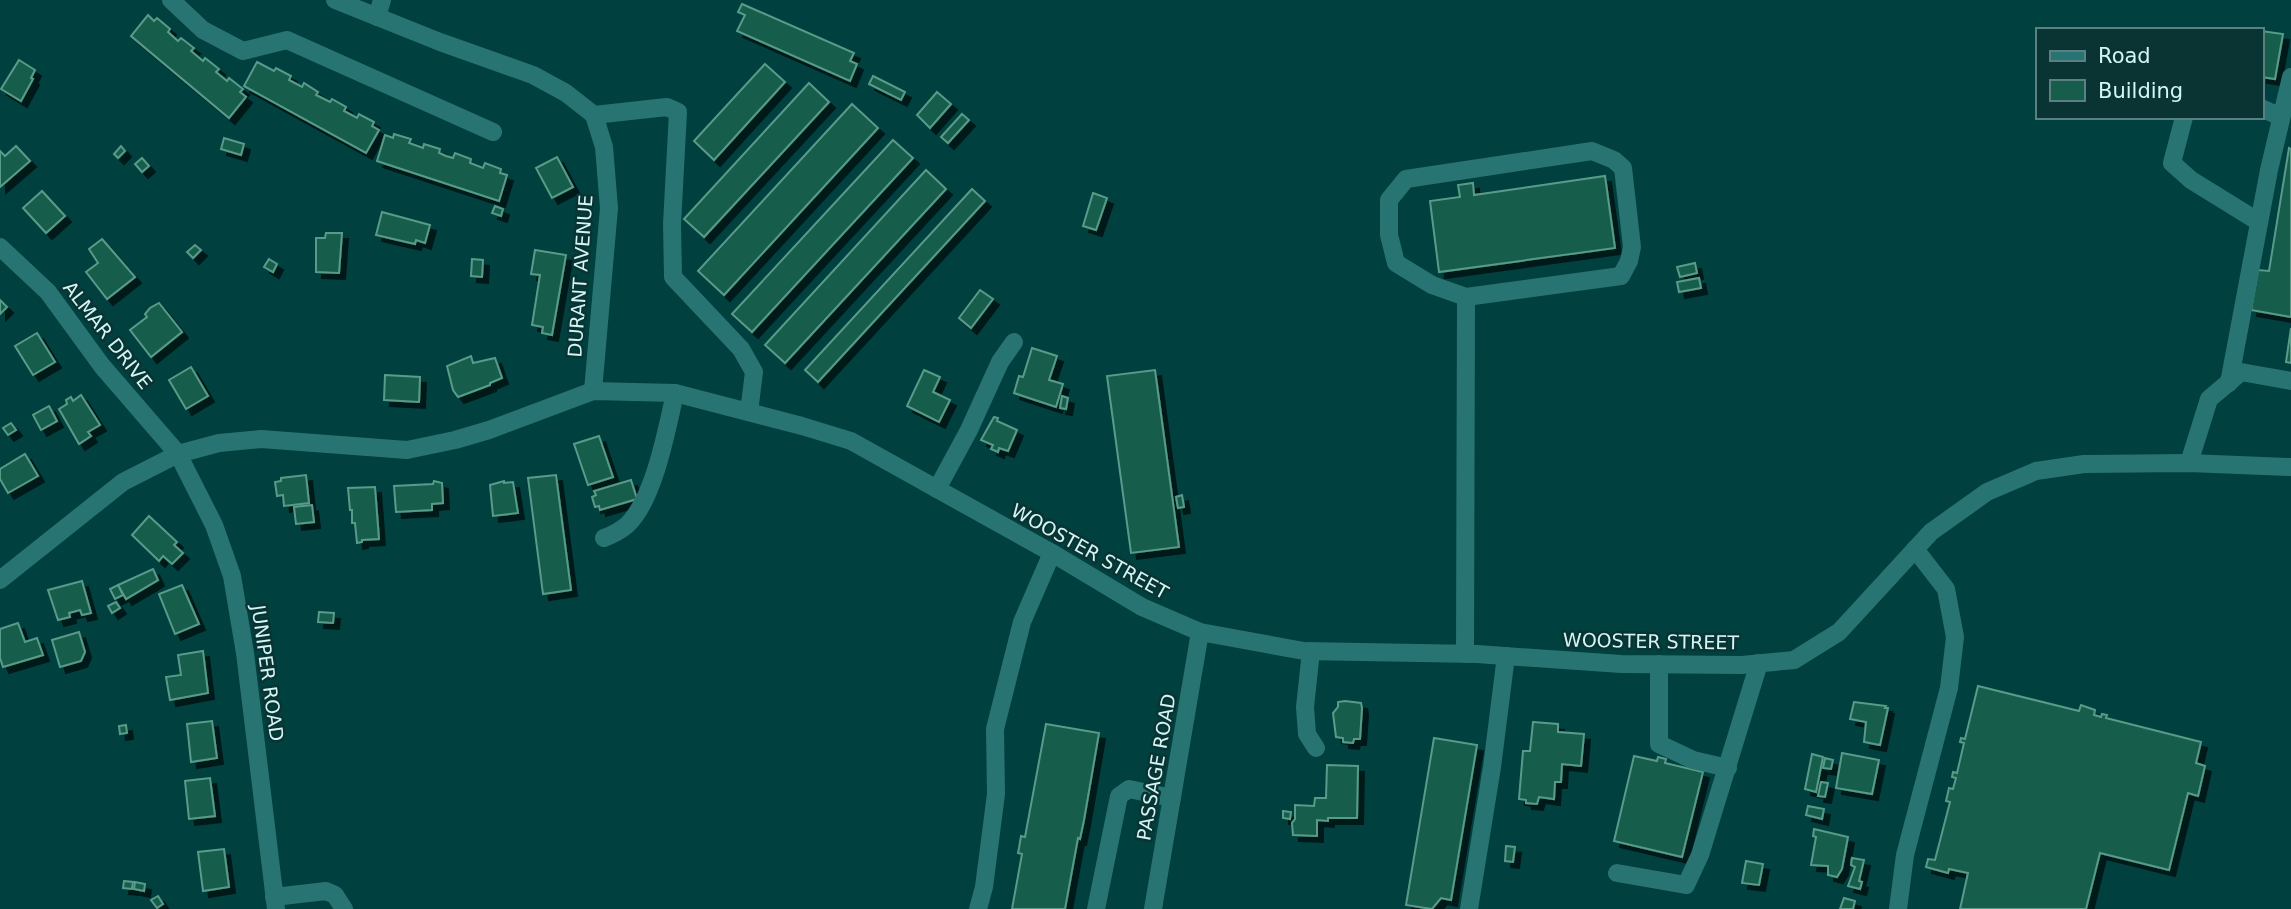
<svg xmlns="http://www.w3.org/2000/svg" width="2291" height="909" font-family="'DejaVu Sans',sans-serif">
<defs>
<filter id="shadow"><feDropShadow dx="6" dy="6" stdDeviation="0" flood-color="#0009"/></filter>
</defs>
<rect width="100%" height="100%" fill="#00403f"/>
<g fill="#165d4c" stroke="#599b88" stroke-width="2" filter="url(#shadow)">
<polygon points="742,4 854,53 850,61 857,64 850,81 737,31 745,15 738,12"/>
<polygon points="148,15 154,21 157,18 170,29 168,32 178,41 181,38 194,48 191,51 203,61 205,58 219,69 216,72 227,81 229,78 243,89 240,92 246,97 229,118 131,36"/>
<polygon points="2261,31 2283,34 2275,79 2261,77"/>
<polygon points="19,60 35,70 31,78 33,79 21,101 1,89"/>
<polygon points="257,62 274,71 276,68 291,76 289,80 302,87 304,83 318,92 316,95 330,102 332,99 346,107 344,111 357,118 359,114 374,122 372,126 379,130 366,153 244,86"/>
<polygon points="765,64 785,82 714,160 694,141"/>
<polygon points="873,76 905,92 901,100 869,84"/>
<polygon points="809,83 829,102 704,237 684,219"/>
<polygon points="937,92 951,104 930,128 917,115"/>
<polygon points="852,104 878,128 724,295 698,271"/>
<polygon points="962,114 969,120 948,143 941,137"/>
<polygon points="394,134 411,139 409,143 423,148 424,144 440,149 439,153 446,156 453,158 455,153 471,159 470,163 483,168 485,163 501,169 500,173 507,175 499,201 377,161 385,135 393,138"/>
<polygon points="224,138 244,144 241,155 221,149"/>
<polygon points="893,140 913,158 752,332 732,314"/>
<polygon points="16,146 30,161 0,187 0,151 5,156"/>
<polygon points="121,146 125,151 118,158 114,154"/>
<polygon points="2289,148 2291,149 2291,317 2251,310 2258,270 2269,271"/>
<polygon points="557,157 573,187 552,198 536,168"/>
<polygon points="142,158 149,166 142,172 135,164"/>
<polygon points="926,170 946,189 785,363 765,345"/>
<polygon points="1605,176 1615,248 1439,272 1430,201 1460,197 1458,185 1473,183 1474,195"/>
<polygon points="972,189 985,201 818,382 805,370"/>
<polygon points="42,191 65,216 46,233 23,208"/>
<polygon points="1093,193 1107,198 1096,230 1083,226"/>
<polygon points="495,206 503,209 501,216 492,213"/>
<polygon points="382,212 430,225 425,243 416,240 415,244 376,235"/>
<polygon points="326,233 342,233 339,273 316,272 316,238 325,238"/>
<polygon points="102,239 135,277 107,299 86,272 98,263 89,249"/>
<polygon points="195,245 201,250 193,258 187,252"/>
<polygon points="535,250 566,255 552,335 542,333 543,327 532,325 540,275 531,274"/>
<polygon points="269,259 277,264 273,272 264,267"/>
<polygon points="472,259 483,260 482,277 471,276"/>
<polygon points="1695,263 1697,273 1680,277 1677,267"/>
<polygon points="1699,278 1701,288 1679,292 1677,282"/>
<polygon points="980,290 993,299 971,328 959,318"/>
<polygon points="0,300 7,307 0,314"/>
<polygon points="159,303 182,332 151,357 130,330 147,317 145,314 150,308"/>
<polygon points="2291,328 2291,363 2286,362"/>
<polygon points="37,333 55,362 33,375 15,346"/>
<polygon points="1032,348 1057,356 1049,380 1063,384 1056,407 1014,393 1019,376 1023,377"/>
<polygon points="471,356 473,363 495,358 502,378 490,383 490,385 458,397 453,390 447,366"/>
<polygon points="191,367 208,396 186,409 169,380"/>
<polygon points="924,370 940,377 933,392 950,400 939,422 907,406"/>
<polygon points="1155,370 1179,547 1131,553 1107,376"/>
<polygon points="385,375 420,377 419,402 384,400"/>
<polygon points="81,395 100,425 88,432 91,436 79,444 59,409 67,404 66,400 71,397 73,401"/>
<polygon points="1062,396 1068,398 1066,409 1060,408"/>
<polygon points="49,406 57,421 41,430 33,415"/>
<polygon points="994,417 998,418 997,421 1017,430 1008,451 999,448 998,452 991,449 993,445 981,440"/>
<polygon points="11,423 16,430 8,435 3,428"/>
<polygon points="599,436 613,477 588,485 574,444"/>
<polygon points="25,454 38,476 8,493 0,479 0,469"/>
<polygon points="306,475 309,503 284,506 283,495 277,496 275,482 281,481 281,478"/>
<polygon points="556,475 571,590 543,594 528,478"/>
<polygon points="631,480 637,499 600,510 599,506 595,507 592,497 596,495 594,491"/>
<polygon points="434,481 442,483 443,503 432,504 432,510 396,512 394,486 433,484"/>
<polygon points="504,481 504,483 513,482 518,513 493,516 490,485"/>
<polygon points="375,487 379,539 362,540 362,542 357,543 355,523 352,523 352,510 350,510 348,488"/>
<polygon points="1182,495 1184,507 1178,508 1176,497"/>
<polygon points="312,505 314,522 296,524 294,507"/>
<polygon points="149,516 177,542 174,545 183,553 172,564 163,556 159,561 132,535"/>
<polygon points="153,569 158,580 126,599 118,585"/>
<polygon points="82,581 91,613 82,615 80,610 69,613 70,617 58,620 48,590"/>
<polygon points="118,585 123,595 115,599 110,589"/>
<polygon points="182,585 199,624 175,634 159,594"/>
<polygon points="116,602 120,608 112,613 108,606"/>
<polygon points="319,612 334,613 333,623 318,622"/>
<polygon points="18,623 25,642 37,638 43,655 3,667 0,658 0,629"/>
<polygon points="79,632 85,652 81,661 60,667 52,640"/>
<polygon points="203,651 208,693 170,700 166,677 181,675 178,655"/>
<polygon points="1978,686 2079,711 2081,705 2095,710 2094,715 2101,717 2102,714 2107,715 2106,718 2201,742 2196,763 2205,766 2198,796 2188,793 2169,870 2100,853 2086,909 1960,909 1968,873 1949,869 1948,873 1926,867 1928,859 1935,860 1950,802 1946,801 1949,788 1953,789 1956,778 1952,777 1953,772 1957,773 1964,743 1960,742 1961,738 1965,739"/>
<polygon points="1345,701 1361,703 1362,708 1360,739 1354,739 1353,743 1343,742 1343,738 1336,737 1333,713 1338,707 1338,702"/>
<polygon points="1854,702 1886,706 1885,708 1888,708 1880,745 1864,742 1866,722 1850,719"/>
<polygon points="212,721 217,758 191,762 187,724"/>
<polygon points="1533,722 1558,724 1558,732 1584,734 1581,766 1562,764 1561,782 1555,782 1554,799 1539,797 1537,804 1526,803 1526,800 1519,799 1523,751 1530,751"/>
<polygon points="1046,724 1099,733 1084,820 1080,839 1078,838 1065,909 1012,909 1022,854 1018,853 1019,848 1021,836 1025,837"/>
<polygon points="126,725 127,733 120,734 119,726"/>
<polygon points="1434,738 1477,745 1451,900 1441,898 1432,909 1406,905"/>
<polygon points="1842,753 1879,760 1872,794 1836,788"/>
<polygon points="1812,754 1823,757 1816,792 1805,789"/>
<polygon points="1634,756 1657,761 1658,757 1666,759 1665,763 1703,772 1682,857 1614,841"/>
<polygon points="1825,758 1833,760 1831,769 1823,768"/>
<polygon points="1327,765 1358,766 1357,818 1328,818 1328,821 1317,820 1317,836 1293,835 1292,823 1295,819 1295,805 1314,806 1315,798 1326,798"/>
<polygon points="210,778 215,816 189,819 185,781"/>
<polygon points="1821,782 1828,783 1825,797 1818,796"/>
<polygon points="1808,806 1824,809 1822,819 1806,815"/>
<polygon points="1283,811 1291,812 1290,819 1283,818"/>
<polygon points="1814,829 1848,837 1842,869 1837,877 1828,875 1828,866 1811,865 1816,837 1813,836"/>
<polygon points="1506,846 1515,847 1513,862 1505,861"/>
<polygon points="224,849 229,887 203,891 198,852"/>
<polygon points="1852,858 1864,860 1859,881 1862,882 1860,889 1848,886 1855,867 1851,865"/>
<polygon points="1746,861 1763,864 1759,885 1742,883"/>
<polygon points="124,881 133,882 132,889 123,888"/>
<polygon points="135,882 145,884 144,891 134,889"/>
<polygon points="158,896 163,904 157,908 151,900"/>
<polygon points="1844,898 1855,901 1853,909 1840,909"/>
</g>
<g fill="none" stroke-linecap="round" stroke-linejoin="round">
<g stroke="#287473" stroke-width="18">
<polyline points="171,0 203,30 243,51 287,40 493,132"/>
<polyline points="335,0 440,42 533,75 566,93 594,115 604,147 609,208 593,391"/>
<polyline points="377,17 382,0"/>
<polyline points="2261,108 2281,117"/>
<polyline points="594,115 667,107 678,112 672,224 673,277 741,349 754,372 749,412"/>
<polyline points="2184,117 2172,163 2191,180 2259,222"/>
<polyline points="0,247 48,292 102,366 178,454 214,525 232,576 245,653 276,909"/>
<polyline points="2229,383 2269,170 2291,77"/>
<polyline points="2189,463 2209,399 2241,372 2291,381"/>
<polyline points="937,489 969,430 1000,362 1014,342"/>
<path d="M604,538C612,535 620,531 627,525C654,500 667,429 675,393"/>
<polyline points="0,580 123,482 178,454 219,443 261,439 407,450 455,440 489,430 593,391 675,393 802,426 851,441 1052,553 1142,607 1200,632 1304,651 1477,654 1621,664 1742,665 1794,660 1839,632 1931,532 1987,492 2036,471 2084,464 2189,463 2291,467"/>
<polyline points="1311,651 1305,707 1307,734 1316,748"/>
<polyline points="1465,654 1466,297 1432,285 1396,263 1389,235 1389,200 1406,179 1592,151 1614,160 1623,168 1632,247 1629,261 1621,276 1466,297"/>
<polyline points="1659,664 1659,744 1693,760 1728,768"/>
<polyline points="1617,873 1686,885 1700,855 1759,663"/>
<polyline points="274,897 326,891 335,895 344,909"/>
<polyline points="978,909 984,887 996,794 995,729 1022,622 1052,553"/>
<polyline points="1096,909 1119,796 1129,789 1172,798"/>
<polyline points="1153,909 1200,632"/>
<polyline points="1469,909 1492,767 1506,656"/>
<polyline points="1898,909 1905,855 1949,688 1955,637 1946,589 1915,549"/>
</g>
</g>
<g text-anchor="middle" stroke-width="5" stroke-linejoin="round" paint-order="stroke">
<g font-size="19" fill="#d3f6f5" stroke="#0a3333">
<text transform="translate(580 276) rotate(-86)" y="7">DURANT AVENUE</text>
<text transform="translate(108 335) rotate(52)" y="7">ALMAR DRIVE</text>
<text transform="translate(1090 551) rotate(29)" y="7">WOOSTER STREET</text>
<text transform="translate(1651 641) rotate(1)" y="7">WOOSTER STREET</text>
<text transform="translate(268 673) rotate(82)" y="7">JUNIPER ROAD</text>
<text transform="translate(1156 767) rotate(-80)" y="7">PASSAGE ROAD</text>
</g>
</g>
<rect x="2036" y="28" width="228" height="91" fill="#0a3333" stroke="#5a8181" stroke-width="2"/>
<rect x="2050" y="51" width="35" height="10" fill="#287473" stroke="#5a8181" stroke-width="2"/>
<text x="2098" y="63" font-size="21" fill="#d3f6f5">Road</text>
<rect x="2050" y="80" width="35" height="21" fill="#165d4c" stroke="#5a8181" stroke-width="2"/>
<text x="2098" y="98" font-size="21" fill="#d3f6f5">Building</text>
</svg>
